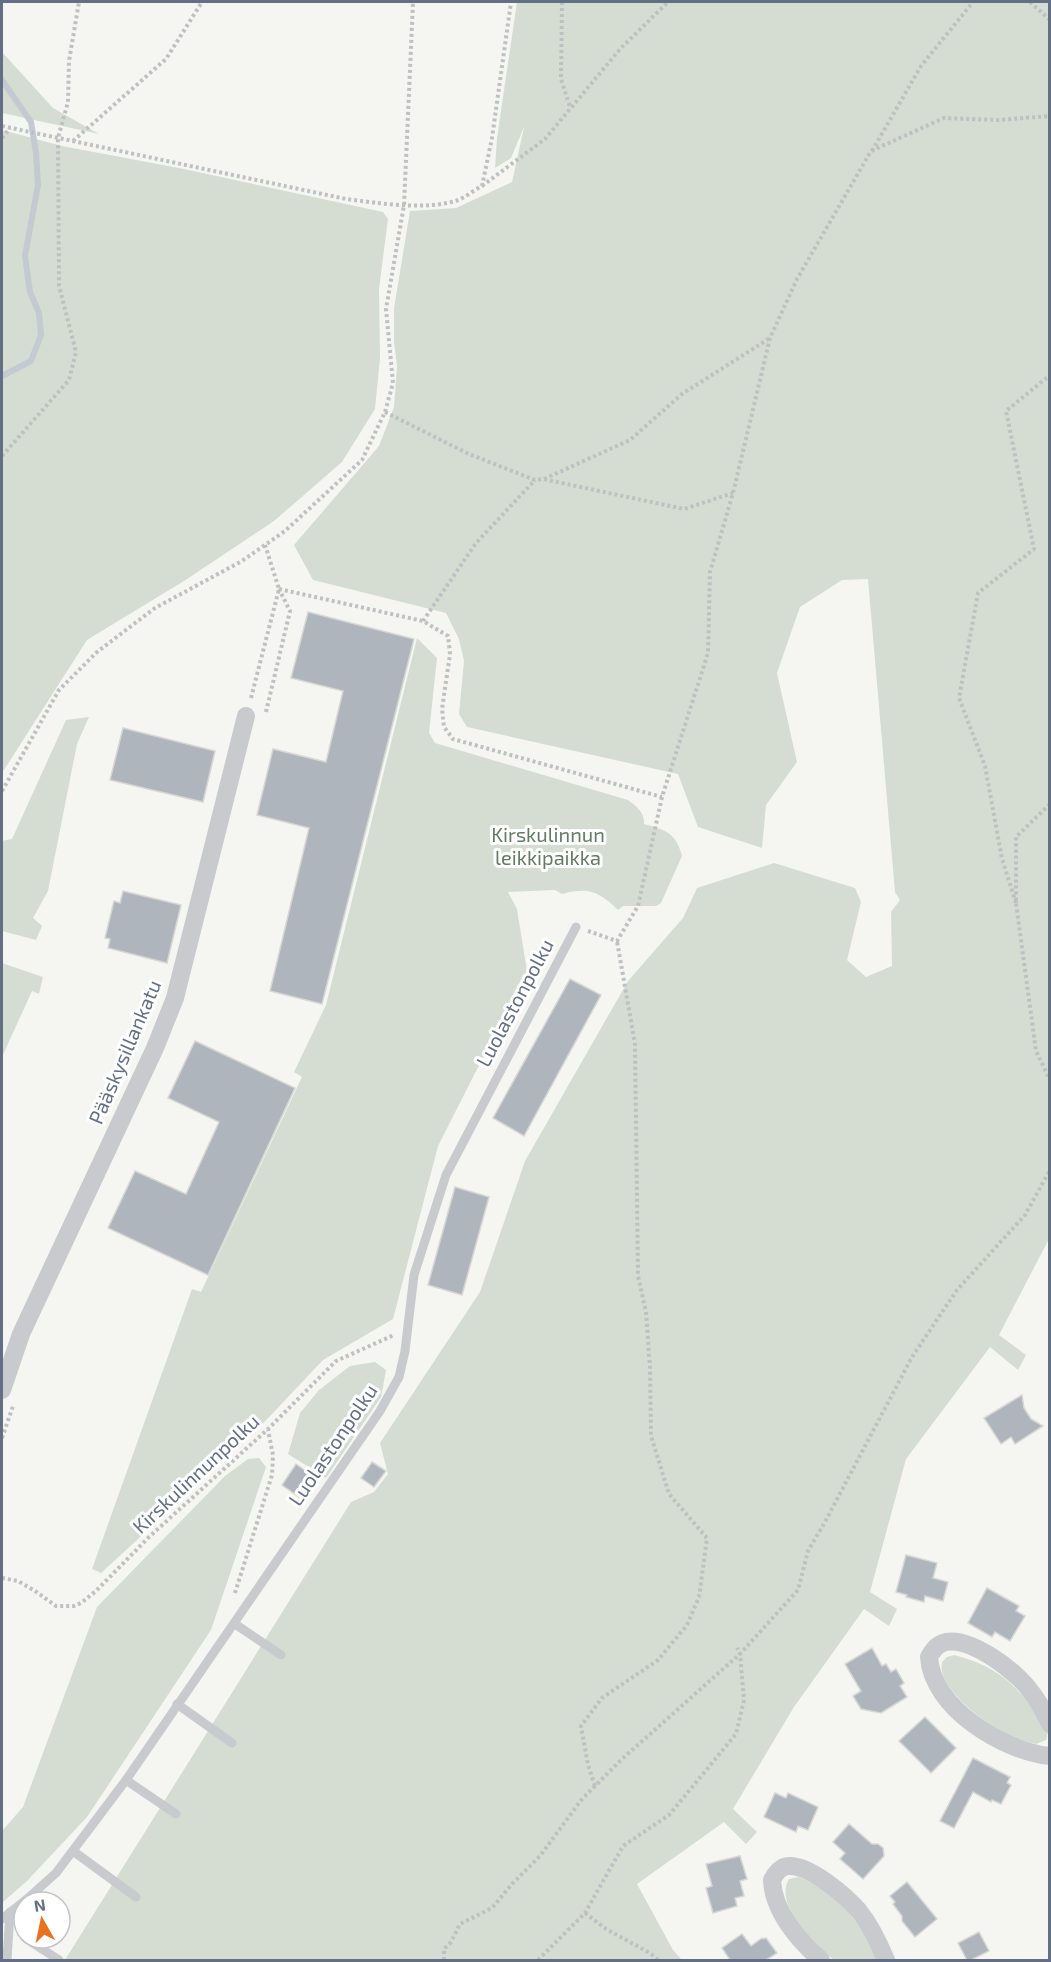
<svg xmlns="http://www.w3.org/2000/svg" width="1051" height="1962" font-family="'Exo 2',sans-serif">
<rect width="100%" height="100%" fill="#f5f6f1"/>
<g fill="#d5ddd2">
<polygon points="517,2 1049,2 1050,1237 999,1335 1026,1355 1018,1370 990,1347 906,1459 870,1592 897,1609 889,1626 864,1609 794,1707 733,1809 757,1832 746,1844 724,1822 637,1884 673,1950 682,1960 65,1960 351,1502 374,1492 388,1474 380,1443 480,1292 525,1161 628,981 683,918 697,888 774,863 855,888 861,902 847,960 866,977 892,966 891,912 900,900 895,892 868,579 842,580 800,607 777,673 797,762 766,805 762,848 698,827 678,774 467,727 459,714 464,661 459,639 446,613 313,580 294,545 379,446 394,407 397,366 394,342 394,308 410,211 456,208 512,182 524,127 511,158 495,168 497,138"/>
<polygon points="2,52 53,108 99,134 2,113"/>
<polygon points="2,130 62,146 184,169 383,212 388,219 379,289 380,358 375,409 342,462 274,521 184,581 87,640 2,773"/>
<path d="M417,638L437,658L429,733L435,743L628,800C636,806 645,812 644,824C665,830 676,832 682,856L661,903L656,906H623L618,910C598,891 589,887 562,894L555,890L508,892L517,909L527,971L438,1146L393,1319L323,1360L255,1432L101,1573L92,1569L192,1289L201,1292L302,1077L294,1072L326,1005Z"/>
<polygon points="89,717 77,744 48,891 33,918 42,926 36,940 2,931 2,841 12,839 66,720"/>
<polygon points="2,963 43,977 39,994 32,991 2,1057"/>
<polygon points="375,1362 386,1370 381,1397 326,1478 288,1454 300,1413 319,1390 350,1366"/>
<polygon points="259,1458 266,1467 211,1630 87,1817 27,1881 2,1903 2,1831 23,1807 97,1607 225,1476 248,1459"/>
<path d="M954,1655C1006,1669 1019,1689 1048,1731L1046,1740L1036,1744C1027,1742 1017,1739 1009,1736C988,1726 936,1688 942,1662L947,1657Z"/>
<path d="M799,1877C841,1895 858,1922 879,1960H834C816,1947 773,1904 789,1879Z"/>
</g>
<g fill="none" stroke-linecap="round" stroke-linejoin="round">
<polyline stroke="#c3cad1" stroke-width="6" points="2,80 31,122 36,153 38,185 25,256 30,292 39,313 41,335 31,361 2,376"/>
</g>
<g fill="#afb5bc" stroke="#d6d7d4" stroke-width="1.5">
<polygon points="308,612 414,639 322,1004 270,991 309,828 257,815 273,749 326,762 343,691 291,678"/>
<polygon points="123,728 215,751 203,802 110,780"/>
<polygon points="123,891 181,905 167,963 108,948 110,939 105,938 114,901 120,903"/>
<polygon points="570,979 601,995 524,1136 493,1118"/>
<polygon points="195,1041 295,1088 208,1275 108,1228 135,1171 186,1194 219,1122 168,1098"/>
<polygon points="455,1187 489,1197 462,1295 428,1285"/>
<polygon points="1022,1395 1024,1408 1031,1419 1043,1426 1015,1444 1011,1437 1001,1444 984,1418"/>
<polygon points="372,1462 386,1471 374,1487 361,1478"/>
<polygon points="296,1464 313,1476 299,1497 282,1485"/>
<polygon points="906,1555 937,1563 933,1578 948,1582 943,1601 925,1596 924,1602 906,1597 907,1595 896,1592"/>
<polygon points="987,1588 1019,1606 1016,1611 1025,1616 1010,1641 995,1632 992,1637 968,1623"/>
<polygon points="872,1648 882,1666 886,1664 891,1672 896,1669 904,1683 900,1686 907,1697 881,1713 861,1709 853,1696 861,1691 845,1664"/>
<polygon points="925,1717 956,1748 931,1773 899,1741"/>
<polygon points="973,1758 1010,1777 1007,1783 1011,1785 1001,1804 992,1800 991,1802 973,1792 954,1828 940,1821"/>
<polygon points="775,1793 786,1798 788,1793 818,1807 808,1830 798,1826 796,1832 764,1817"/>
<polygon points="849,1824 872,1844 878,1844 883,1848 884,1856 863,1879 840,1859 845,1853 833,1842"/>
<polygon points="740,1856 747,1879 740,1881 744,1896 735,1898 737,1906 713,1913 706,1888 712,1886 706,1864"/>
<polygon points="907,1882 937,1919 915,1937 902,1921 902,1916 893,1904 895,1902 890,1896"/>
<polygon points="979,1932 989,1951 971,1960 967,1960 958,1943"/>
<polygon points="742,1934 751,1946 762,1938 763,1939 766,1938 777,1953 766,1960 730,1960 722,1948"/>
</g>
<g fill="none" stroke-linecap="round" stroke-linejoin="round">
<g stroke="#bfc0c2" stroke-width="4" stroke-dasharray="3 3" stroke-linecap="butt">
<polyline points="562,2 561,79 570,107"/>
<polyline points="1030,2 1050,20"/>
<path d="M2,126L346,199C378,203 427,211 458,200C466,197 474,190 482,186L492,138L511,2"/>
<polyline points="2,138 10,128"/>
<polyline points="73,141 166,59 202,2"/>
<polyline points="872,151 921,66 973,2"/>
<polyline points="482,186 545,139 621,48 668,2"/>
<polyline points="385,412 469,454 535,480 543,479 684,509 733,493"/>
<polyline points="2,456 69,380 76,352 59,286 58,138 68,102 69,61 79,2"/>
<polyline points="544,479 630,440 682,394 770,338"/>
<polyline points="279,589 423,621 448,636 450,654 442,709 444,727 453,739 662,797"/>
<polyline points="423,621 476,543 535,480"/>
<polyline points="251,698 279,589 265,545"/>
<polyline points="266,712 290,611 279,589"/>
<polyline points="2,791 59,690 97,652 155,608 242,561 285,531 362,460 385,412 393,383 386,309 404,205 413,2"/>
<polyline points="1050,804 1016,837 1016,903 1036,1051 1050,1080"/>
<polyline points="1016,903 1002,859 985,766 959,698 978,593 1034,549 1006,411 1050,375"/>
<polyline points="588,931 617,941 638,906 662,797 708,653 710,572 733,493 770,338 797,279 871,151 944,118 998,120 1050,116"/>
<polyline points="2,1438 13,1406"/>
<polyline points="2,1578 18,1581 35,1591 56,1606 74,1606 81,1603 96,1591 149,1537 268,1429 336,1361 394,1335"/>
<polyline points="235,1593 272,1475 273,1455 268,1430"/>
<polyline points="595,1786 588,1765 581,1726 602,1698 658,1660 687,1625 699,1597 707,1538 669,1494 651,1436 650,1367 646,1312 638,1276 635,1044 617,941"/>
<polyline points="585,1913 606,1929 650,1953 658,1960"/>
<polyline points="444,1960 444,1949 451,1942 460,1924 492,1908 512,1884 540,1856 582,1799 622,1759 740,1654 798,1590 808,1551 825,1522 912,1357 957,1290 1025,1215 1050,1170"/>
<polyline points="538,1960 585,1913 623,1846 669,1815 736,1734 744,1700 740,1654 737,1648"/>
</g>
<g stroke="#c8cace" stroke-width="9">
<polyline points="235,1624 281,1655"/>
<polyline points="177,1704 232,1743"/>
<polyline points="126,1780 176,1814"/>
<polyline points="73,1851 136,1897"/>
<polyline points="2,1919 27,1899 56,1873 126,1780 380,1411 399,1377 405,1351 414,1275 446,1175 576,927"/>
<polyline points="25,1938 59,1960"/>
<polyline points="7,1960 10,1912"/>
</g>
<g stroke="#c8cace" stroke-width="18">
<polyline points="2,1390 21,1334 155,1048 175,998 246,716"/>
<path d="M1050,1724C1044,1713 1039,1701 1031,1692C1018,1672 971,1637 946,1642C937,1644 933,1650 929,1657C932,1708 1003,1751 1050,1756"/>
<path d="M821,1960C799,1941 773,1911 772,1880C775,1874 781,1866 789,1866C810,1865 846,1896 859,1911C871,1926 879,1943 886,1960"/>
</g>
</g>
<g text-anchor="middle" stroke-width="6" stroke-linejoin="round" paint-order="stroke">
<g font-size="20" fill="#637b62" stroke="#fff">
<text x="548" y="842">Kirskulinnun<tspan x="548" dy="23">leikkipaikka</tspan></text>
</g>
<g font-size="20" fill="#636f84" stroke="#fff">
<text transform="translate(515 1003) rotate(-62)" y="7">Luolastonpolku</text>
<text transform="translate(125 1052) rotate(-67)" y="7">Pääskysillankatu</text>
<text transform="translate(333 1445) rotate(-56)" y="7">Luolastonpolku</text>
<text transform="translate(196 1474) rotate(-43)" y="7">Kirskulinnunpolku</text>
</g>
</g>
<rect width="1051" height="1962" fill="none" stroke="#636f84" stroke-width="6"/>
<g transform="translate(42 1920) rotate(351)"><circle r="28" fill="#ffffff" stroke="#c1c5ce" stroke-width="1.5"/>
<path d="M0-4.5L10 22L0 15L-10 22Z" fill="#e8721f"/>
<text y="-9" font-size="16" font-weight="bold" text-anchor="middle" fill="#636f84">N</text>
</g>
</svg>
